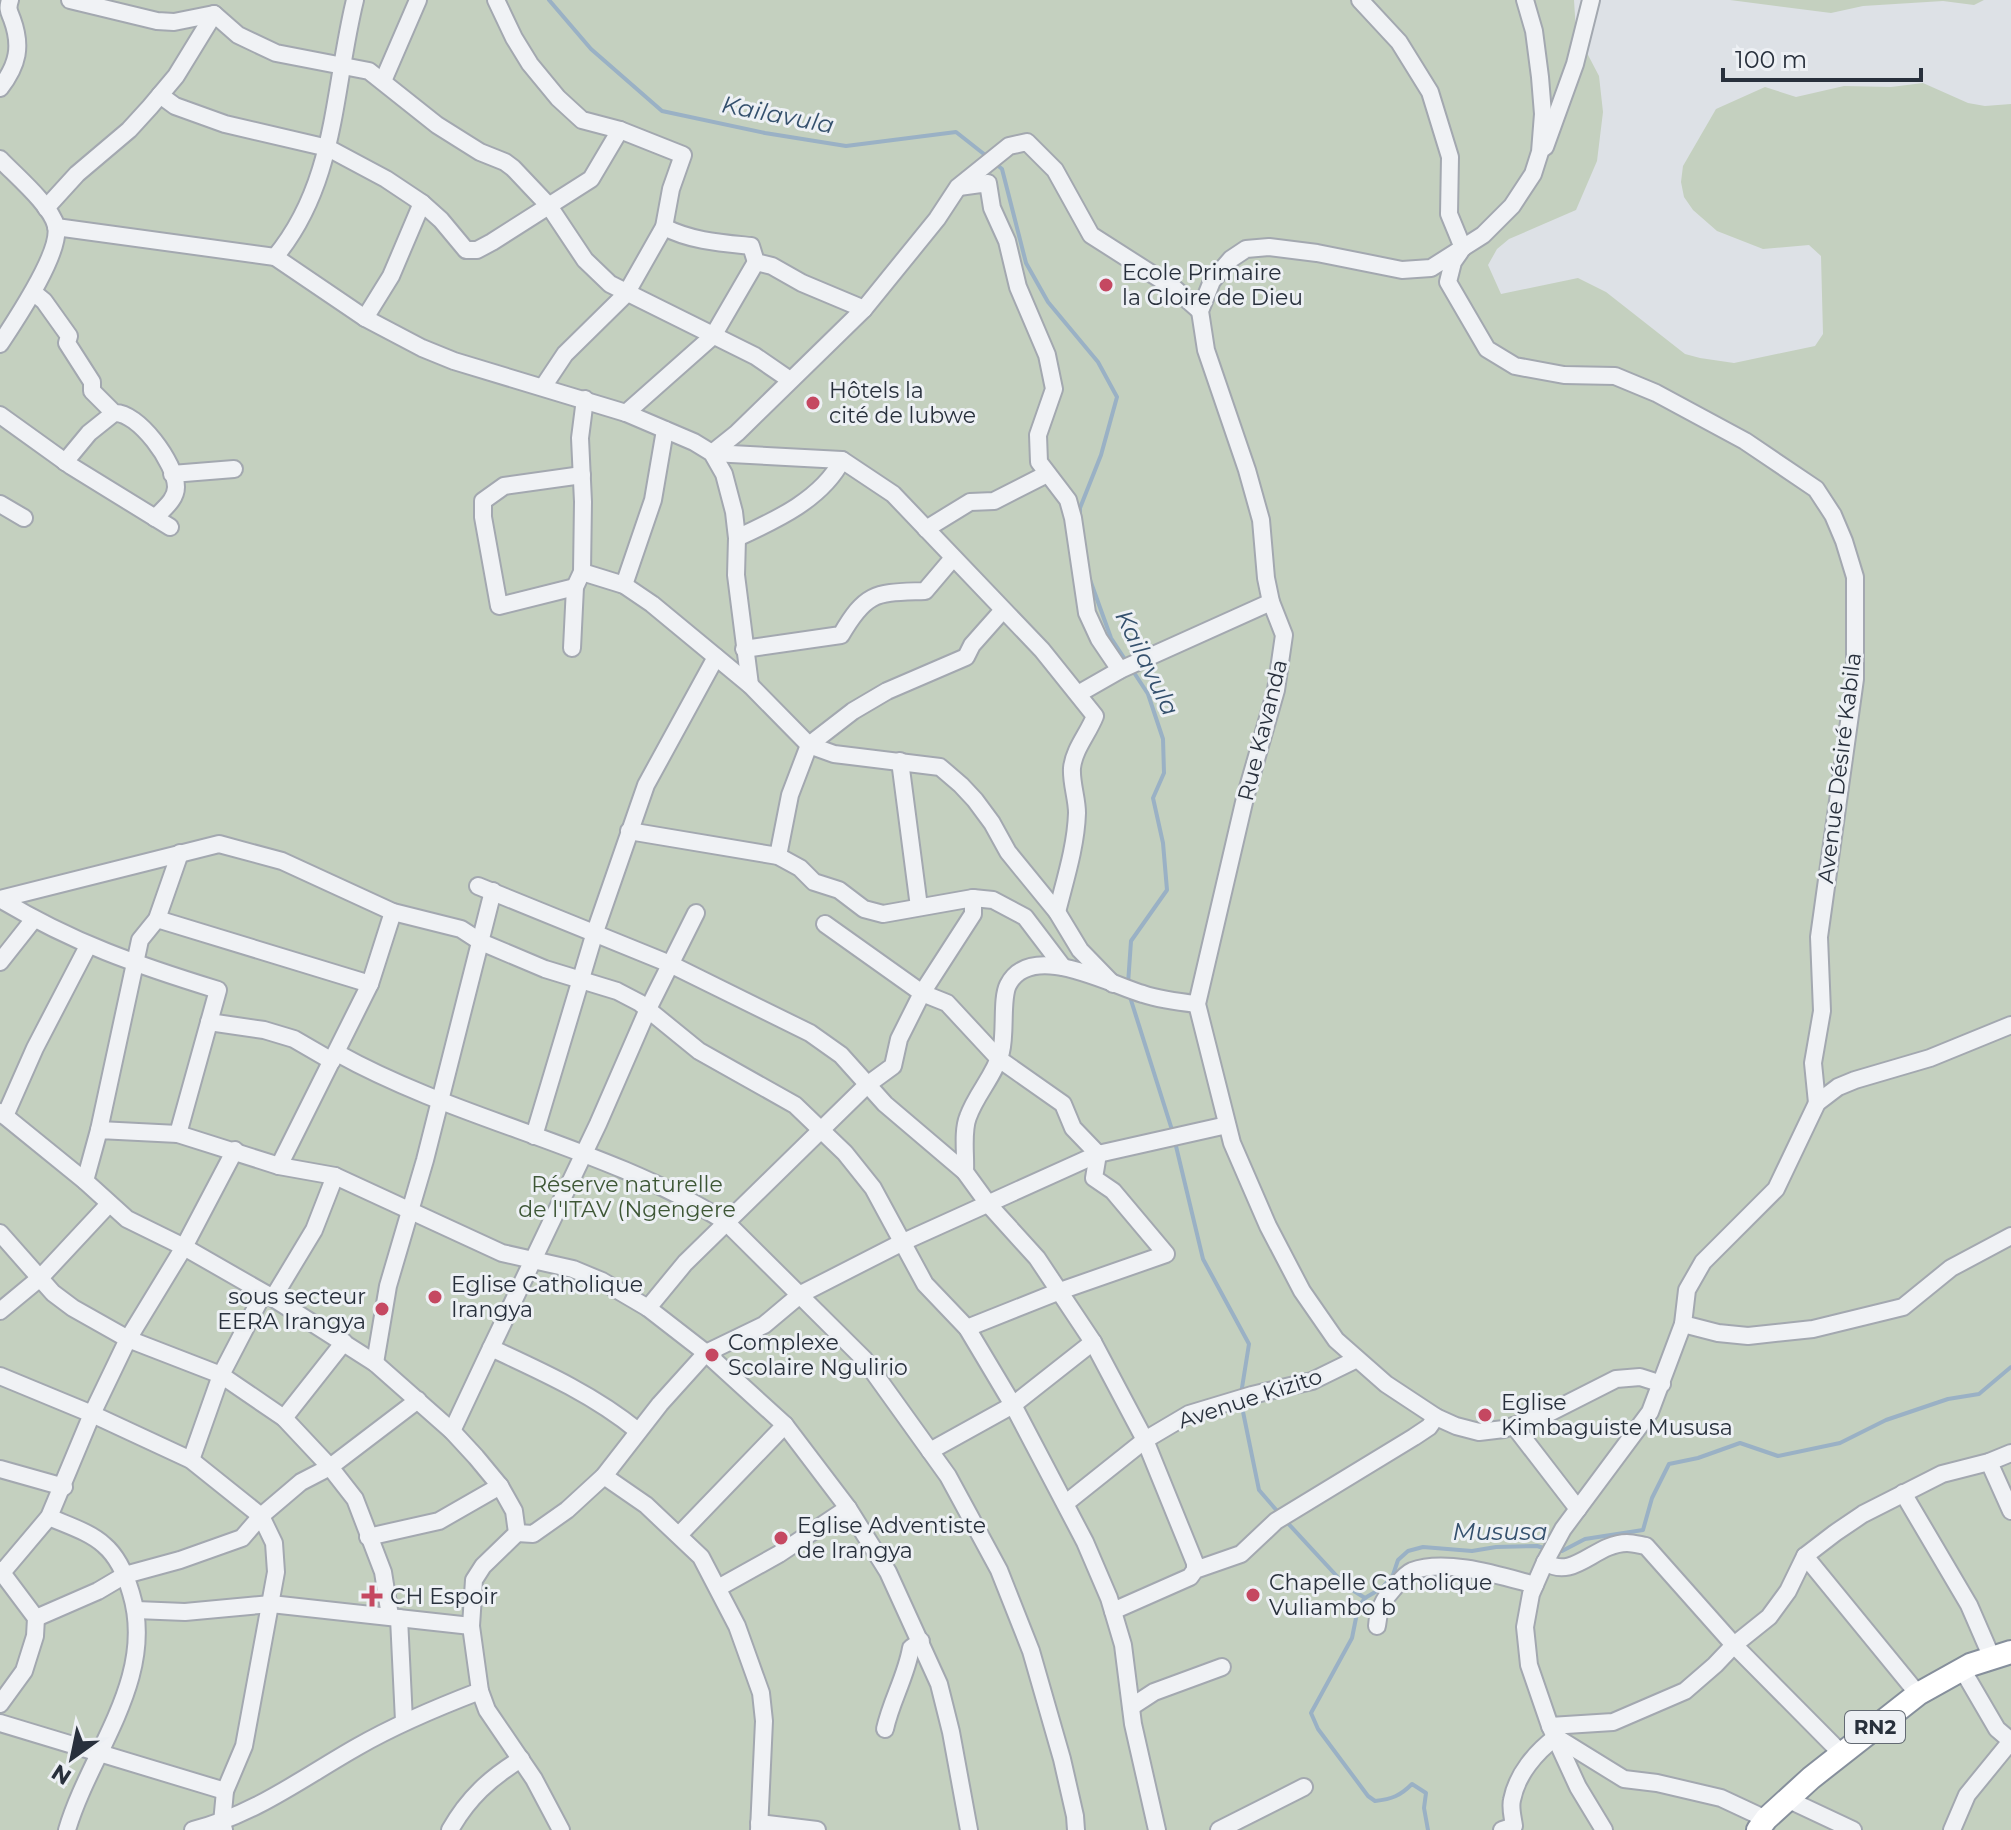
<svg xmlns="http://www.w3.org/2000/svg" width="2011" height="1830" font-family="Montserrat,sans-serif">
<rect width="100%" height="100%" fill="#dde1e6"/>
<g fill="#c4d0bf">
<polygon points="0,0 1574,0 1576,32 1599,76 1603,112 1597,161 1576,210 1509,239 1497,249 1488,265 1501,294 1578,278 1606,292 1685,354 1700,358 1734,363 1815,346 1823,334 1821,256 1809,245 1763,249 1717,231 1693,210 1684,197 1681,182 1683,166 1716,109 1765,87 1796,97 1844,86 1891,87 1923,83 1968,103 1985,106 2011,104 2011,1830 0,1830"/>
<polygon points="1730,0 1984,0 1974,5 1943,1 1863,6 1831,13"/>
</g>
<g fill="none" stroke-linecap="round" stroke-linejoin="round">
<g stroke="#9ab1c5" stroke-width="4">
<polyline points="549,0 591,49 662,111 765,133 846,146 956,132 989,158"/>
<polyline points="996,164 1002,169 1026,263 1048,302 1098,362 1117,397 1101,455 1080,508 1080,518"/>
<polyline points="1089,577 1111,638 1128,664"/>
<polyline points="1128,984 1131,941 1167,890 1163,843 1153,798 1164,773 1163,739 1148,694 1133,671"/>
<polyline points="1130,997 1173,1133"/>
<polyline points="1175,1142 1203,1259 1249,1344 1241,1394"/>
<polyline points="1241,1402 1259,1490 1278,1512"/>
<polyline points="1284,1519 1346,1586 1365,1598"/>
<polyline points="1556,1551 1562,1551 1585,1539 1643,1530 1652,1498 1669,1464 1698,1458 1740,1443 1778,1456 1840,1443 1886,1420 1948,1399 1979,1394 2011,1367"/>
<path d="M1428,1830L1424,1808L1426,1793L1412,1784C1400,1796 1392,1799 1375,1801L1368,1796L1318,1729L1311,1713L1352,1638L1358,1608L1365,1598L1382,1588L1393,1575L1398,1560L1408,1551L1423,1547L1472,1551L1496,1547L1537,1546L1547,1549"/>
</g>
<defs>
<g id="minor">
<polyline points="70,0 157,21 174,22 214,14 238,35 276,53 369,71 437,125 480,152 505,162 513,168 549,206 585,260 610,284 755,356 790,380"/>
<polyline points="496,0 514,38 530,64 558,98 582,120 620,130 683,155 671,189 664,227 626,294 565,354 543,387"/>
<polyline points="1360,0 1399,42 1430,92 1450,157 1449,214 1463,248"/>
<polyline points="1525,0 1534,31 1540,77 1543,114 1540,152 1533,174 1512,206 1483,235 1431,268 1402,270 1317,253 1269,247 1246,249 1231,259 1212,281 1200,311 1206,350 1247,470 1261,520 1266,578 1271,602 1284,635 1276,690 1245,798 1197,1004 1232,1143 1268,1226 1302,1291 1336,1340 1386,1384 1436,1417 1456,1426 1479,1432 1504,1429 1543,1416 1616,1379 1640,1377 1662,1384"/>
<polyline points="383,81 418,0"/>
<path d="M0,88C18,65 22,46 12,19C9,11 7,9 10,0"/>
<polyline points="160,95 175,106 225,124 328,148 386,179 422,203 441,220 466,250 477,250 492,242 591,179 620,130"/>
<polyline points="1545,147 1575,64 1591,0"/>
<path d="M0,159C15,175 51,205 56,226C62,252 15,321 0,344"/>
<polyline points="959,187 988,183 992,208 1007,241 1018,287 1047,355 1054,389 1038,435 1039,462 1068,500 1073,518 1087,613 1099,639 1120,670"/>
<polyline points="46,208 77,174 129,130 150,107 176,76 214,14"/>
<polyline points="56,227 275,257 365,318 422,348 454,361 626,413 694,442 712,453 724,474 734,512 737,538 736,575 750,685"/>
<path d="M664,227C691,241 721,243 751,246L756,262L772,266L802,283L864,309"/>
<polyline points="1460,252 1453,262 1448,282 1487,349 1515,366 1564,375 1615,376 1656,393 1745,441 1816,489 1833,515 1844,541 1855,577 1855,679 1819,937 1822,1011 1813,1063 1817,1103"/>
<path d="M275,257C337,182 333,89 355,0"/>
<path d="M33,292L44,301L69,336L67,343L92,382V391L114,413C138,411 176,464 176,487C176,500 163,509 155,518"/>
<polyline points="365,318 391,276 422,203"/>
<polyline points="626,413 713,336 756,262"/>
<polyline points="0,415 71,466 170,527"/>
<path d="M712,453L842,460L893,494L1042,650L1095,716C1088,734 1074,749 1072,768C1071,783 1077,798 1077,813C1076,846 1065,880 1057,912"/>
<polyline points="712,453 737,433 864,309 937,219 958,187 1009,146 1027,142 1055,170 1091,235 1174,288 1200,311"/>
<polyline points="65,462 89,433 114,413"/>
<polyline points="172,474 234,469"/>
<polyline points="0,504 24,518"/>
<polyline points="926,529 970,502 994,501 1047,474"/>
<path d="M737,538C776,520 822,499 842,460"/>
<polyline points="582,572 624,585 652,604 750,685 809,745 834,754 940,767 961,785 975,800 992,823 1008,852 1057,912 1080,950 1113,984"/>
<polyline points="624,585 653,500 665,430"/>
<polyline points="575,587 499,606 483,517 483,501 504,486 582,475"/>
<polyline points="572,648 575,587 582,572 583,502 580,438 585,399"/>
<path d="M744,649L841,635C867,590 877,593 925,591L953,558"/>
<polyline points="1078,694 1120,670 1271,602"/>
<polyline points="900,761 919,907"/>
<polyline points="629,831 778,856 800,868 814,882 839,890 864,909 883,914 973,898 993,900 1025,917 1063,967"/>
<polyline points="778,856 790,795 809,745 853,711 887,691 966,657 972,645 1003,610"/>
<polyline points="478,886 670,964 810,1033 841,1055 885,1104 965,1172 989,1205 1037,1258 1093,1342 1145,1440 1195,1563 1195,1570"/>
<polyline points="0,899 219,844 282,861 393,912 461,929 481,942 545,969 617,991 640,1003 699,1051 795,1105 845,1153 873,1188 925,1284 967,1328 1013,1405 1085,1542 1109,1598 1123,1645 1133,1724 1157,1830"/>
<path d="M0,899C73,943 137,965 218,990L178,1134"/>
<polyline points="157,919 370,984"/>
<polyline points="825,924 922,993 947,1003 999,1059 1063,1104 1073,1128 1098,1154 1227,1125"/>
<polyline points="0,962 34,919"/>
<polyline points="209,1022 264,1030 294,1039 332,1061"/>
<path d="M337,1053C461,1122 605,1146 726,1222L864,1359L948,1476L999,1570L1031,1651L1062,1759L1075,1816L1076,1830"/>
<polyline points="0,1112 85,1181 127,1219 184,1247 273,1298 375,1363 452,1431 476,1457 500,1486 514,1511 517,1533 483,1566 474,1580 471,1626 480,1691 487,1710 534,1779 561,1830"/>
<polyline points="5,1116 35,1048 88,946"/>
<polyline points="99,1130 140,940 157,919 180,853"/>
<polyline points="534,1136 595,932 646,785 716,657"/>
<polyline points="279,1166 370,984 393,912"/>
<path d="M965,1172C966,1155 962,1132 968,1117C976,1094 995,1075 1001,1052C1006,1033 1001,999 1008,985C1031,940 1111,985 1143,994C1161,1000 1179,1002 1197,1004"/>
<polyline points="85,1181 99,1130 178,1134 279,1166 335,1176 502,1253 573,1269 602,1281 648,1308 706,1353 785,1425 848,1508 888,1572 939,1684 951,1732 969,1830"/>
<polyline points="0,1233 53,1293 73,1308 128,1339 221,1375 284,1418 330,1467 355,1499 383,1572 390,1616"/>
<polyline points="273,1298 314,1230 335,1176"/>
<polyline points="648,1308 685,1263 867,1085 893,1066 899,1039 922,993 973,914 973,898"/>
<polyline points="0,1311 40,1278 109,1204"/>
<polyline points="1683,1324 1718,1333 1748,1336 1813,1329 1903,1307 1951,1268 2011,1236"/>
<polyline points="967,1328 1060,1291 1166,1254 1113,1191 1094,1178 1098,1154"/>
<polyline points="375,1363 388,1286 425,1160 493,891"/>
<polyline points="0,1376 92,1414 191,1460 261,1516 274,1543 276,1572 244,1746 225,1791 222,1823 224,1830"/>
<polyline points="284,1418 344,1342"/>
<polyline points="1514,1426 1578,1509"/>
<polyline points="452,1431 491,1348"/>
<path d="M638,1431C594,1395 543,1372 491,1348L598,1124L648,1009L696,913"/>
<polyline points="930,1451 1013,1405 1093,1342"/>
<polyline points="191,1460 221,1375 263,1294"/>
<polyline points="1989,1462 2011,1511"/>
<polyline points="0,1469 64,1487"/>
<polyline points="604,1476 646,1505 701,1557 737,1626 761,1693 764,1721 759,1830"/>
<polyline points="1903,1493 1969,1605 1992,1658"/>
<polyline points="1066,1503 1145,1440 1189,1414 1252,1395 1312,1381 1357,1359"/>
<path d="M49,1517C67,1525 90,1532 104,1545C117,1556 126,1576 131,1593C157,1678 90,1752 67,1830"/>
<polyline points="517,1533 533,1534 567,1510 604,1476 660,1404 706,1353 764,1325 801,1294 901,1243 1098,1154"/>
<polyline points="679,1535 785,1425"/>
<polyline points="368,1537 439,1521 500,1486"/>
<polyline points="1805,1556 1918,1694"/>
<path d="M1545,1562C1574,1581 1595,1543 1627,1543C1633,1543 1640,1545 1646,1546L1734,1645L1842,1754"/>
<polyline points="0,1570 36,1618 35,1636 24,1671 0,1704"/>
<polyline points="0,1575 49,1517 92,1414 128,1339 184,1247 235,1150"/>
<polyline points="718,1588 779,1554 848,1508"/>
<polyline points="136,1610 185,1612 271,1604 471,1626"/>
<polyline points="1113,1611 1190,1577 1195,1570 1241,1554 1276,1521 1414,1437 1429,1427 1436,1417"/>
<polyline points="36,1618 98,1591 125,1575 180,1560 242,1538 261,1516 301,1482 330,1467 418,1400"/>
<polyline points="399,1618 404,1721"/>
<path d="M1377,1626C1378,1611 1383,1599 1394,1588C1399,1582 1405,1574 1412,1571C1446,1558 1501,1576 1535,1585"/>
<polyline points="1131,1707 1154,1692 1222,1667"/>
<polyline points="0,1723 225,1791"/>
<polyline points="1550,1726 1613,1722 1685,1691 1715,1665 1734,1645 1769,1617 1788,1591 1805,1556 1835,1533 1863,1514 1942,1474 1989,1462 2011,1453"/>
<path d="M885,1729C891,1701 906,1677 911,1648L921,1641"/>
<polyline points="1787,1799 1853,1830"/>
<polyline points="759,1823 817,1830"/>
<path d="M193,1830C254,1815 304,1777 357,1747C397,1724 438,1707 480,1691"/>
<path d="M450,1830C468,1798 490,1778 521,1759"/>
<polyline points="1219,1830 1304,1787"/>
<path d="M1502,1830L1514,1826C1513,1818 1510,1808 1512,1800C1517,1774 1536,1752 1556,1737L1624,1779L1657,1783L1721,1798L1766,1819"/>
<polyline points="1604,1830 1578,1787 1550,1726 1529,1665 1525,1627 1531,1594 1545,1562 1563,1529 1650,1412 1683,1324 1687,1290 1703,1262 1776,1189 1817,1103 1838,1087 1855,1080 1930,1058 2011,1025"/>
<polyline points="1952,1830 1967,1795 2011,1741 1997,1729 1962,1669"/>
</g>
<polyline id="highway" points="1758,1830 1766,1819 1811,1778 1918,1694 1970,1665 2011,1652"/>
</defs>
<use href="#minor" stroke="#a3a8b0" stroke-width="20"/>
<use href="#highway" stroke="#868f9c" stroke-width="26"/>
<use href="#minor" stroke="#f0f2f5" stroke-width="16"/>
<use href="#highway" stroke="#fff" stroke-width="22"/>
</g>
<g fill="#c54861" stroke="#edf0f4" stroke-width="3">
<circle cx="1106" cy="285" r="8"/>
<circle cx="813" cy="403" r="8"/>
<circle cx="435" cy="1297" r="8"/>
<circle cx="382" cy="1309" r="8"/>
<circle cx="712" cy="1355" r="8"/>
<circle cx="1485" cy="1415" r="8"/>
<circle cx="781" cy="1538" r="8"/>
<circle cx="1253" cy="1595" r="8"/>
<path d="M368 1584h8v8h8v8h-8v8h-8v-8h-8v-8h8z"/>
</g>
<g text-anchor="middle" stroke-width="6" stroke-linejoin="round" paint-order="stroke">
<rect fill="#edf0f4" stroke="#636a73" stroke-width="2" x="1845" y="1711" width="60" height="32" rx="6"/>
<g font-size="20" font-weight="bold" fill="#28303c">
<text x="1875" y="1734">RN2</text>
</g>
<g font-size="22" fill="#28303c" stroke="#edf0f4" text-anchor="start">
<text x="1122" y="280">Ecole Primaire<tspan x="1122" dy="25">la Gloire de Dieu</tspan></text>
<text x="829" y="398">Hôtels la<tspan x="829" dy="25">cité de lubwe</tspan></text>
<text x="451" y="1292">Eglise Catholique<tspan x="451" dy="25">Irangya</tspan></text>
<text x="366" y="1304" text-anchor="end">sous secteur<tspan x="366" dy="25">EERA Irangya</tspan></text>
<text x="728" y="1350">Complexe<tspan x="728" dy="25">Scolaire Ngulirio</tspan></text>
<text x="1501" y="1410">Eglise<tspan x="1501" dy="25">Kimbaguiste Mususa</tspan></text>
<text x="797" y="1533">Eglise Adventiste<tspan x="797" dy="25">de Irangya</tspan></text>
<text x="1269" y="1590">Chapelle Catholique<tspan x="1269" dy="25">Vuliambo b</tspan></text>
<text x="390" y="1604">CH Espoir</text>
</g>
<g font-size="22" fill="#28303c" stroke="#edf0f4">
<text transform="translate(1262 730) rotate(-76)" y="8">Rue Kavanda</text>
<text transform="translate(1839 768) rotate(-83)" y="8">Avenue Désiré Kabila</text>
<text transform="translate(1250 1398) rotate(-18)" y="8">Avenue Kizito</text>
</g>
<g font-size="22" fill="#3e5736" stroke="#edf0f4">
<text x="627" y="1192">Réserve naturelle<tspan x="627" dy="25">de l'ITAV (Ngengere</tspan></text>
</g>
<g font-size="24" font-style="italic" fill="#34506d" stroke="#edf0f4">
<text transform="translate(778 115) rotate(11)" y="8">Kailavula</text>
<text transform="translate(1147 663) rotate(64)" y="8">Kailavula</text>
<text x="1500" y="1540">Mususa</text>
</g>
</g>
<g transform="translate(72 1758) rotate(213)" stroke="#edf0f4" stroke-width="6" paint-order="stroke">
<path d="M0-6L14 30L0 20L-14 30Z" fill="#28303c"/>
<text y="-12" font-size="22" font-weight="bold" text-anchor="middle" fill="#28303c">N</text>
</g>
<path d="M1723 68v12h198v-12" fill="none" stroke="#28303c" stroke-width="4"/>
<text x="1735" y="68" font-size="24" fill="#28303c" stroke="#edf0f4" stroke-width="6" paint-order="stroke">100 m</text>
</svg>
